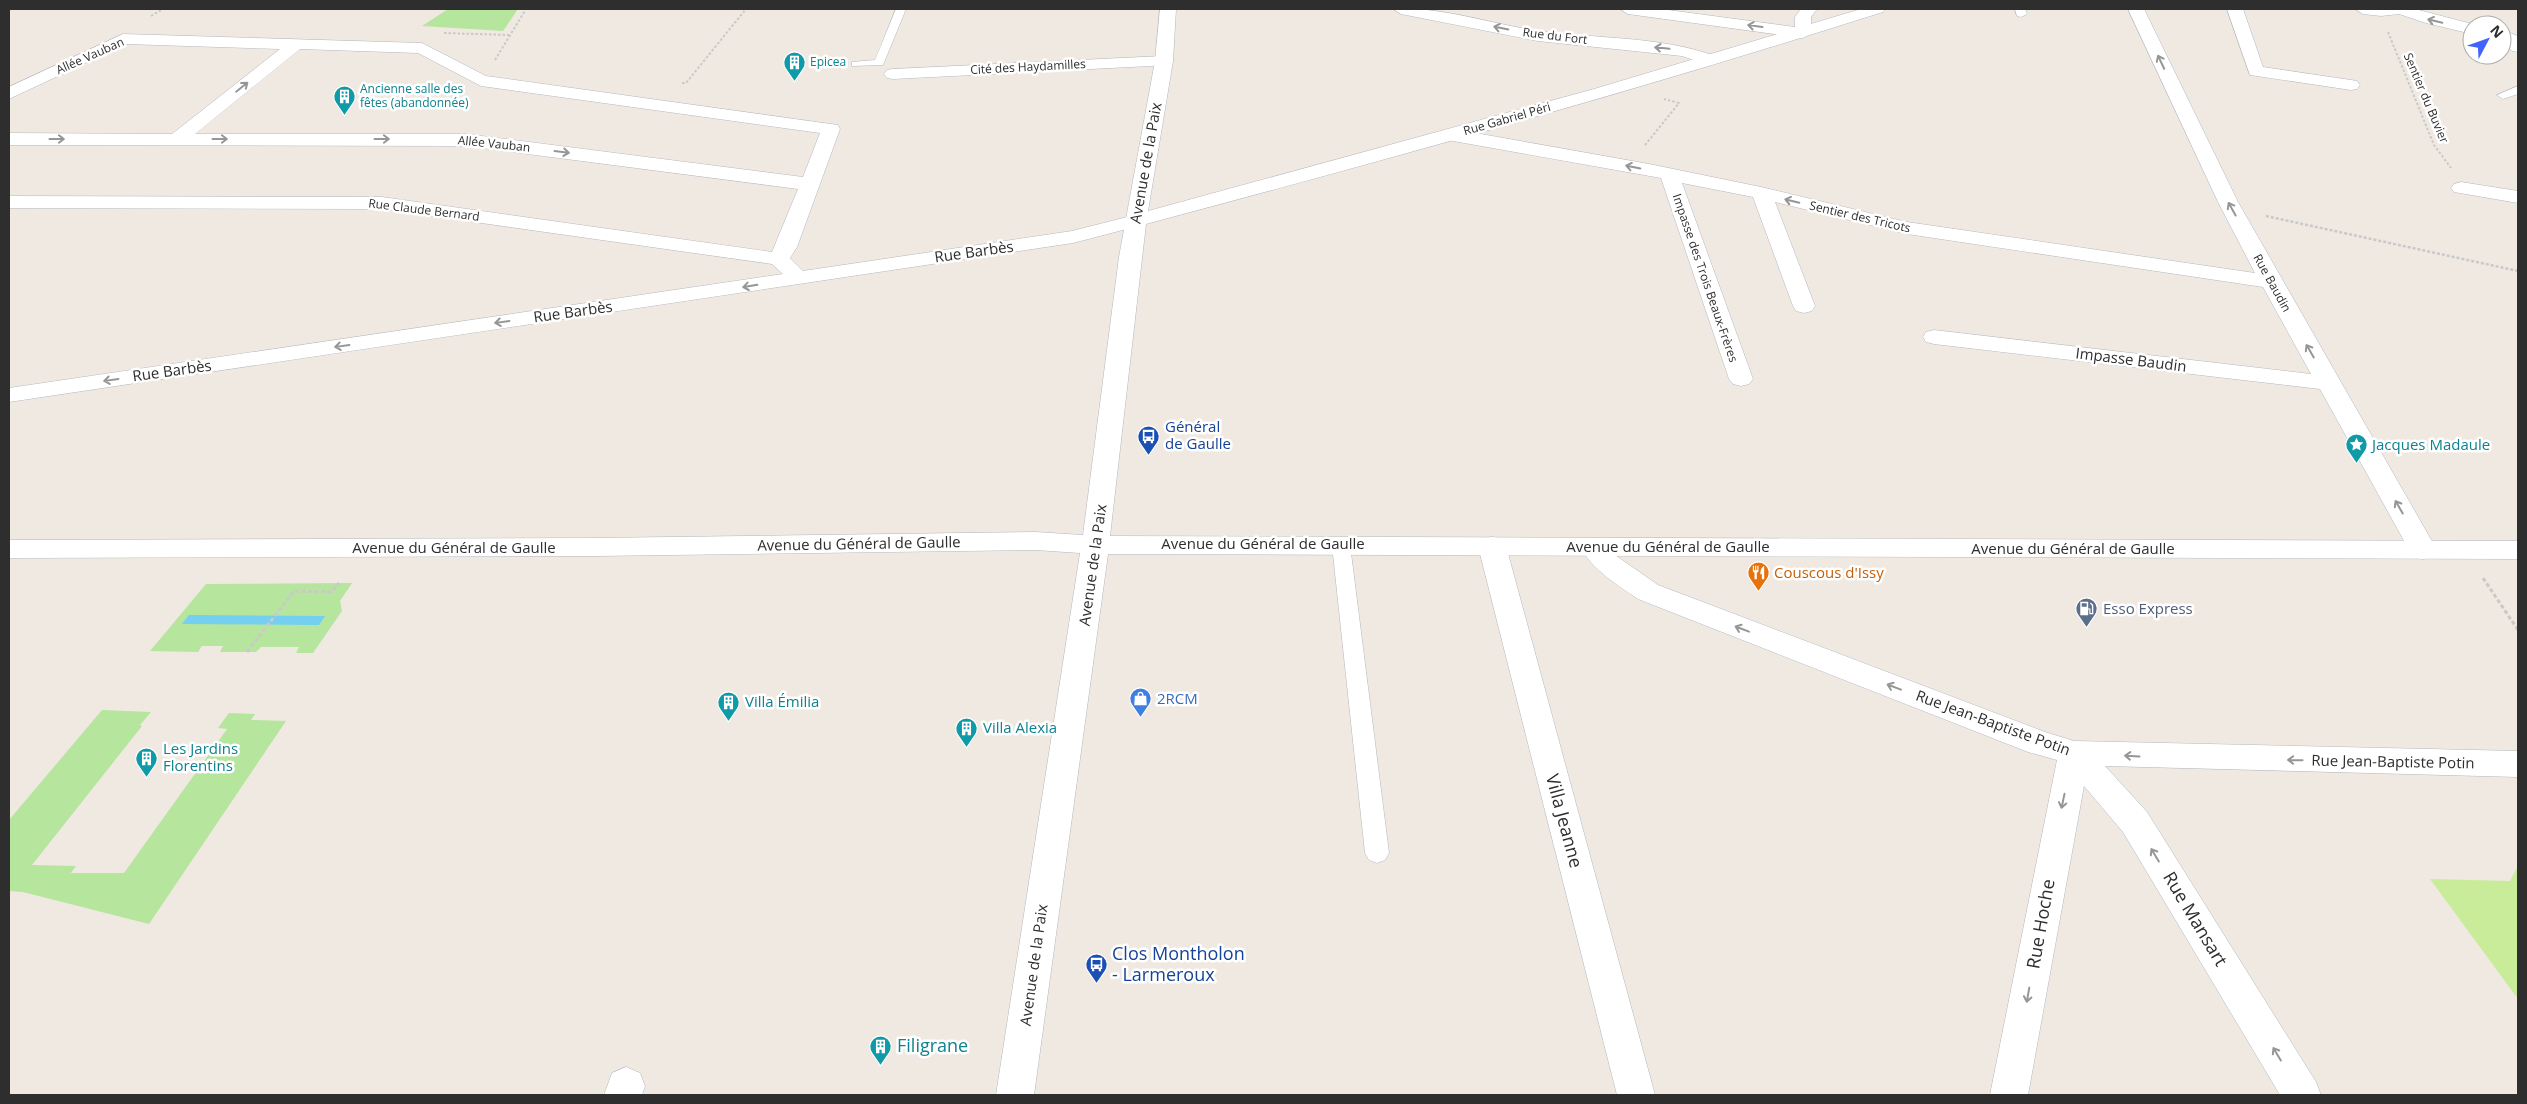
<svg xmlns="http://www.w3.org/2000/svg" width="2527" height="1104" font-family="'Open Sans',sans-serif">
<rect width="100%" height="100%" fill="#efe9e1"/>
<g fill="#b6e59e">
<polygon points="448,9 518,9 503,31 422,26"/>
<polygon points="352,583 340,601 342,611 313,653 296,653 299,647 261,647 256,652 220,652 223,646 202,646 198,652 150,651 206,584"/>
<polygon points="102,710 151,712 140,725 142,726 32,865 76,866 71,873 124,873 227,729 218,728 229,713 255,714 251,720 286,721 149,924 23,892 9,891 9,820"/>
</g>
<polygon fill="#c9ec9a" points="2518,866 2518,999 2430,879 2510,881"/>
<polygon fill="#75cff0" points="189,615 325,616 319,625 182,624"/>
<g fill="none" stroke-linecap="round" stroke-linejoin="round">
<defs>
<g id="service">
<polygon points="896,9 906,9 883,65 852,66 852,62 875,60"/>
<polygon points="2015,9 2025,9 2027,14 2021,17 2017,16"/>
<polygon points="2518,86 2518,94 2503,99 2497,95"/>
<polygon points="1341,539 1348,541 1350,545 1389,853 1385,860 1377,863 1369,860 1365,853 1332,545 1334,541"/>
</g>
<polygon id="pedestrian" points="2227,9 2243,9 2263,67 2351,80 2357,81 2360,85 2357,89 2351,90 2250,75"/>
<g id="minor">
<polygon points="1620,9 1661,9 1795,27 1795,17 1801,9 1817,9 1811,17 1811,33 1803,38 1628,14"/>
<polygon points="2128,9 2144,9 2238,202 2437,550 2433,557 2423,559 2413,557 2320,389 1934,344 1926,342 1923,337 1926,332 1934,330 2311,374 2263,287 1907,234 1775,202 1815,306 1812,311 1804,313 1796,311 1793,306 1753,197 1682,183 1753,379 1749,384 1741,386 1733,384 1729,379 1661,178 1453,141 1446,139 1444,135 1446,131 1453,129 1649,164 1761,187 1907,222 2255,273 2218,202"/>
<polygon points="2355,9 2415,9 2476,25 2472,25 2472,34 2426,23 2399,14 2381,16 2363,14"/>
<polygon points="2502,30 2518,36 2518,52 2512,51 2502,41"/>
<path d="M123,34L422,43L486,76L838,125L840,129L797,247L790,258L803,271L1072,231L1135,215L1142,217L1145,221L1142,225L1073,243L9,402V388L783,274L772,264L382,209L9,208V196L382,197L772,252L798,189L466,146L9,145V133L172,134L280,49L126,44L9,99V87ZM300,49L418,53L481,86L820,133L803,177L466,134H195Z"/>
<polygon points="1164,56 1170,57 1173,61 1170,65 893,79 887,78 884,74 887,70 893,69"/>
<polygon points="2461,182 2518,191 2518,203 2454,192 2451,188 2454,184"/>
<polygon points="1492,537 1502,539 1506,546 1655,1095 1617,1095 1478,546 1482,539"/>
<path d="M1594,538L1604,540L1615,555L1658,585L2045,732L2074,741L2518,751V777L2105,766L2147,812L2316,1082L2321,1095H2280L2123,832L2084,786L2028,1095H1990L2057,760L2028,752L1638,599C1615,583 1595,572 1580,547L1584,540Z"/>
<polygon points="626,1067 640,1073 645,1086 642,1095 604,1095 612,1073"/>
</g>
<path id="tertiary" d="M1393,9C1442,6 1490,24 1539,31C1597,39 1660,36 1715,56L1718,60L1715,64L1709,65L1682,56L1538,41L1401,14Z"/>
<path id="secondary" d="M1160,9H1176L1173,61L1148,211L1594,89L1861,9H1885L1883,12C1639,90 1393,158 1146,224L1110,536L2518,541V559L1108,554L1034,1095H996L1080,553L1035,550L596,556L9,558V540L596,538L1035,532L1083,535L1119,257L1155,61Z"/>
</defs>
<use href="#service" stroke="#b4b7c1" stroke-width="1"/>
<use href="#pedestrian" stroke="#b4b7c1" stroke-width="1"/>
<use href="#minor" stroke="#b4b7c1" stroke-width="1"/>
<use href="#tertiary" stroke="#b4b7c1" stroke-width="1"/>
<use href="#secondary" stroke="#b4b7c1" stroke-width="1"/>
<g stroke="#c9c9c9" stroke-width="2" stroke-dasharray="2.5 2" stroke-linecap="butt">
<polyline points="151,16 163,9"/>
<polyline points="2388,32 2434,145 2451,168"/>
<polyline points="444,33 509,35"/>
<polyline points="495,60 526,9"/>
<polyline points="682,83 686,83 746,9"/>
<polyline points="1645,145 1679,103 1664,99"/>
</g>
<polyline stroke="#c9c9c9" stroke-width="2.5" stroke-dasharray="3 2" stroke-linecap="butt" points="2266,216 2518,271"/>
<g stroke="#c9c9c9" stroke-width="3" stroke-dasharray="4 2.5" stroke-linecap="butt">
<polyline points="2483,578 2518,630"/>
<polyline points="247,652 294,591 331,592 339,583"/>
</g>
<use href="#service" fill="#fff" fill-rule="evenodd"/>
<use href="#pedestrian" fill="#fff" fill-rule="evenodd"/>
<use href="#minor" fill="#fff" fill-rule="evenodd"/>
<use href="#tertiary" fill="#fff" fill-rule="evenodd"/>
<use href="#secondary" fill="#fff" fill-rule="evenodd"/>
</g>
<defs><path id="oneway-shaft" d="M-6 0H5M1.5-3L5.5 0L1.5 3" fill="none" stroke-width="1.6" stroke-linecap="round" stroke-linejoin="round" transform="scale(1.25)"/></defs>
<g stroke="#969696">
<use href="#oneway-shaft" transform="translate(2435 21) rotate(-167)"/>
<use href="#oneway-shaft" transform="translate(1755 26) rotate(-172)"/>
<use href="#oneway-shaft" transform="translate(1501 28) rotate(-169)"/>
<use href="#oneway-shaft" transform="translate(1662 48) rotate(-174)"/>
<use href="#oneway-shaft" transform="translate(2161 62) rotate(-115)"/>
<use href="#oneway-shaft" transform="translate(242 87) rotate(-39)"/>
<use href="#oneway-shaft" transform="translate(57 139)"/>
<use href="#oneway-shaft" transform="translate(220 139)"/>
<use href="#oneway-shaft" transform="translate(382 139)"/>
<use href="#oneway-shaft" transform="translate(562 152) rotate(7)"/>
<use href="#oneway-shaft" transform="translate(1633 167) rotate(-169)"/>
<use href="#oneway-shaft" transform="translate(1792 201) rotate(-167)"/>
<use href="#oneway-shaft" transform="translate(2232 209) rotate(-119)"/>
<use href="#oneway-shaft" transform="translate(750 286) rotate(171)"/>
<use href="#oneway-shaft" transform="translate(502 322) rotate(172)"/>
<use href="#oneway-shaft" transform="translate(342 346) rotate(172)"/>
<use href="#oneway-shaft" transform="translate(2310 351) rotate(-120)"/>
<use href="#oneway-shaft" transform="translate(111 380) rotate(172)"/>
<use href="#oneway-shaft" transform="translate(2399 507) rotate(-120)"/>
<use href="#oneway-shaft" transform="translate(1742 629) rotate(-159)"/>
<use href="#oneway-shaft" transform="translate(1894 687) rotate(-159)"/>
<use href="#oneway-shaft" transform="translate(2132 756) rotate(-177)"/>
<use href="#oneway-shaft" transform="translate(2295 760) rotate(-179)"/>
<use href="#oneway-shaft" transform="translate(2063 801) rotate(102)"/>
<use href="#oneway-shaft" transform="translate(2155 855) rotate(-121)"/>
<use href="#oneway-shaft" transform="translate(2028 995) rotate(100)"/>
<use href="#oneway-shaft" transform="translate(2277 1054) rotate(-121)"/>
</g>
<defs>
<symbol id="building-pin" viewBox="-11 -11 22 30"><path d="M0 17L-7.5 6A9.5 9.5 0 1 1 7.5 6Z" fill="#0f9aa8" stroke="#fff"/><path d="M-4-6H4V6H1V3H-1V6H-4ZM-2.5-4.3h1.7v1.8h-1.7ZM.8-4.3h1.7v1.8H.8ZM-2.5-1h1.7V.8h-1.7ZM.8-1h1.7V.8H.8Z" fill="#fff"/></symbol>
<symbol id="bus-pin" viewBox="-11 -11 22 30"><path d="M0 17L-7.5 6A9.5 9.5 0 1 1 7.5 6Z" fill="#1a4fb4" stroke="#fff"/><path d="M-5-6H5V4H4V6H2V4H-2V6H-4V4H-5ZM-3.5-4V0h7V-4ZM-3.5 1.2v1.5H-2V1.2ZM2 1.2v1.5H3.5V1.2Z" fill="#fff"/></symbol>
<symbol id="sight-pin" viewBox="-11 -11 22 30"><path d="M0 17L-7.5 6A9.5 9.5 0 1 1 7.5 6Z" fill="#0f9aa8" stroke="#fff"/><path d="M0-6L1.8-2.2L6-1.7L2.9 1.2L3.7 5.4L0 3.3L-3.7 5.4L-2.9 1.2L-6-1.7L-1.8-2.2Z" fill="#fff"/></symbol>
<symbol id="restaurant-pin" viewBox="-11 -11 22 30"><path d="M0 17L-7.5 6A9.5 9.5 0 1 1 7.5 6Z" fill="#e8710a" stroke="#fff"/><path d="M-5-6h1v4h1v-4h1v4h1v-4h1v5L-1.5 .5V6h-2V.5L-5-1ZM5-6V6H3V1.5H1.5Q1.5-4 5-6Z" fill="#fff"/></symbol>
<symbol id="fuel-pin" viewBox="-11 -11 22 30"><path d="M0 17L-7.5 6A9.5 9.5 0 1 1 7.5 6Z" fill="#5c6f8a" stroke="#fff"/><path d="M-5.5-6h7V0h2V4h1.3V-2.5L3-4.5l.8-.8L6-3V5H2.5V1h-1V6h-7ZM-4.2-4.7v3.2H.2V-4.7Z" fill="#fff"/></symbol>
<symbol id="shop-pin" viewBox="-11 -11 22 30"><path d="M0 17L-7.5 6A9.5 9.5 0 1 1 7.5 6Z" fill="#3f7fe0" stroke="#fff"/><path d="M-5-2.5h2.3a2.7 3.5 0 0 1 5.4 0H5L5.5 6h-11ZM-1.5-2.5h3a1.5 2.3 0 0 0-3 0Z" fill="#fff"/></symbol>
</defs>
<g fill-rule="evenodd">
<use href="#building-pin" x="782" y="50" width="25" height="34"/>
<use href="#building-pin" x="332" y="84" width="25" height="34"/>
<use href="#bus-pin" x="1136" y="424" width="25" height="34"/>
<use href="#sight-pin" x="2344" y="432" width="25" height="34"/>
<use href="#restaurant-pin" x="1746" y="560" width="25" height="34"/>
<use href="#fuel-pin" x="2074" y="596" width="25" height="34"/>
<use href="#shop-pin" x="1128" y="686" width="25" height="34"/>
<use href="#building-pin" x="716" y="690" width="25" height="34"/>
<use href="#building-pin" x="954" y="716" width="25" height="34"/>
<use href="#building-pin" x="134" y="746" width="25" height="34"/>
<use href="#bus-pin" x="1084" y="952" width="25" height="34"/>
<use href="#building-pin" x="868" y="1034" width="25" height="34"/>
</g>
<g text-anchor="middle" stroke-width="5" stroke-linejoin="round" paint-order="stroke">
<g font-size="12" fill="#2e2e2e" stroke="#fff">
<text transform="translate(1555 36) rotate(7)" y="4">Rue du Fort</text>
<text transform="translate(90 56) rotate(-24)" y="4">Allée Vauban</text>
<text transform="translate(1028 67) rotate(-3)" y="4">Cité des Haydamilles</text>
<text transform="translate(2426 98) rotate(67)" y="4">Sentier du Buvier</text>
<text transform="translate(1507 119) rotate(-16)" y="4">Rue Gabriel Péri</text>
<text transform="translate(494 144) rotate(6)" y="4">Allée Vauban</text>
<text transform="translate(424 210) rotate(7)" y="4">Rue Claude Bernard</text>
<text transform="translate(1860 217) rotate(13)" y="4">Sentier des Tricots</text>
<text transform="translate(1705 278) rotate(71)" y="4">Impasse des Trois Beaux-Frères</text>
<text transform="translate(2272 283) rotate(61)" y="4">Rue Baudin</text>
</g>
<g font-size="12" fill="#0d838f" stroke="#fff" text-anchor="start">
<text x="810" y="66">Epicea</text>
<text x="360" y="93">Ancienne salle des<tspan x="360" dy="14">fêtes (abandonnée)</tspan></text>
</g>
<g font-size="15" fill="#2e2e2e" stroke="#fff">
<text transform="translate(1146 163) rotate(-80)" y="5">Avenue de la Paix</text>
<text transform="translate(974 252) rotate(-8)" y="5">Rue Barbès</text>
<text transform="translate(573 312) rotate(-8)" y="5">Rue Barbès</text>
<text transform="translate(2131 360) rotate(7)" y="5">Impasse Baudin</text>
<text transform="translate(172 371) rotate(-8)" y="5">Rue Barbès</text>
<text transform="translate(859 544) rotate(-1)" y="5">Avenue du Général de Gaulle</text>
<text x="1263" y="549">Avenue du Général de Gaulle</text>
<text x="1668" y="552">Avenue du Général de Gaulle</text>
<text x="454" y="553">Avenue du Général de Gaulle</text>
<text x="2073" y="554">Avenue du Général de Gaulle</text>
<text transform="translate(1093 565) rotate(-82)" y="5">Avenue de la Paix</text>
<text transform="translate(1993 723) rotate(20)" y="5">Rue Jean-Baptiste Potin</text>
<text transform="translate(2393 762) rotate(1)" y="5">Rue Jean-Baptiste Potin</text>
<text transform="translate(1034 965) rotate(-82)" y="5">Avenue de la Paix</text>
</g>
<g font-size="15" fill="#164399" stroke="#fff" text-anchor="start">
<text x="1165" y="432">Général<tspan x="1165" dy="17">de Gaulle</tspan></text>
</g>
<g font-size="15" fill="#0d838f" stroke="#fff" text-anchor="start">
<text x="2372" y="450">Jacques Madaule</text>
<text x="745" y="707">Villa Émilia</text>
<text x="983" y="733">Villa Alexia</text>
<text x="163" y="754">Les Jardins<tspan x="163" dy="17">Florentins</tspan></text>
</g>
<g font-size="15" fill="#c56008" stroke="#fff" text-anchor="start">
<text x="1774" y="578">Couscous d'Issy</text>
</g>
<g font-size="15" fill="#4e5e75" stroke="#fff" text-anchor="start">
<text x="2103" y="614">Esso Express</text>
</g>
<g font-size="15" fill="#366cbe" stroke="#fff" text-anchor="start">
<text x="1157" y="704">2RCM</text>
</g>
<g font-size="18" fill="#2e2e2e" stroke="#fff">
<text transform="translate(1564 821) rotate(75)" y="6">Villa Jeanne</text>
<text transform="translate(2195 919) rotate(59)" y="6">Rue Mansart</text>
<text transform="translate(2041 924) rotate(-80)" y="6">Rue Hoche</text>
</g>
<g font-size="18" fill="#164399" stroke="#fff" text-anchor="start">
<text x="1112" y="960">Clos Montholon<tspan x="1112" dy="21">- Larmeroux</tspan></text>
</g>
<g font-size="18" fill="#0d838f" stroke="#fff" text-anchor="start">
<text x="897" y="1052">Filigrane</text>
</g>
</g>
<rect width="2527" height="1104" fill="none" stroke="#2e2e2e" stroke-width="20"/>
<g transform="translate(2487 40) rotate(49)"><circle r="24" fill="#ffffff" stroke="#ababab"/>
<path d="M0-4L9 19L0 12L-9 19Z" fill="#4264fb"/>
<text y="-8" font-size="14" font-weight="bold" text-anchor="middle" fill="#2e2e2e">N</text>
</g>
</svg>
